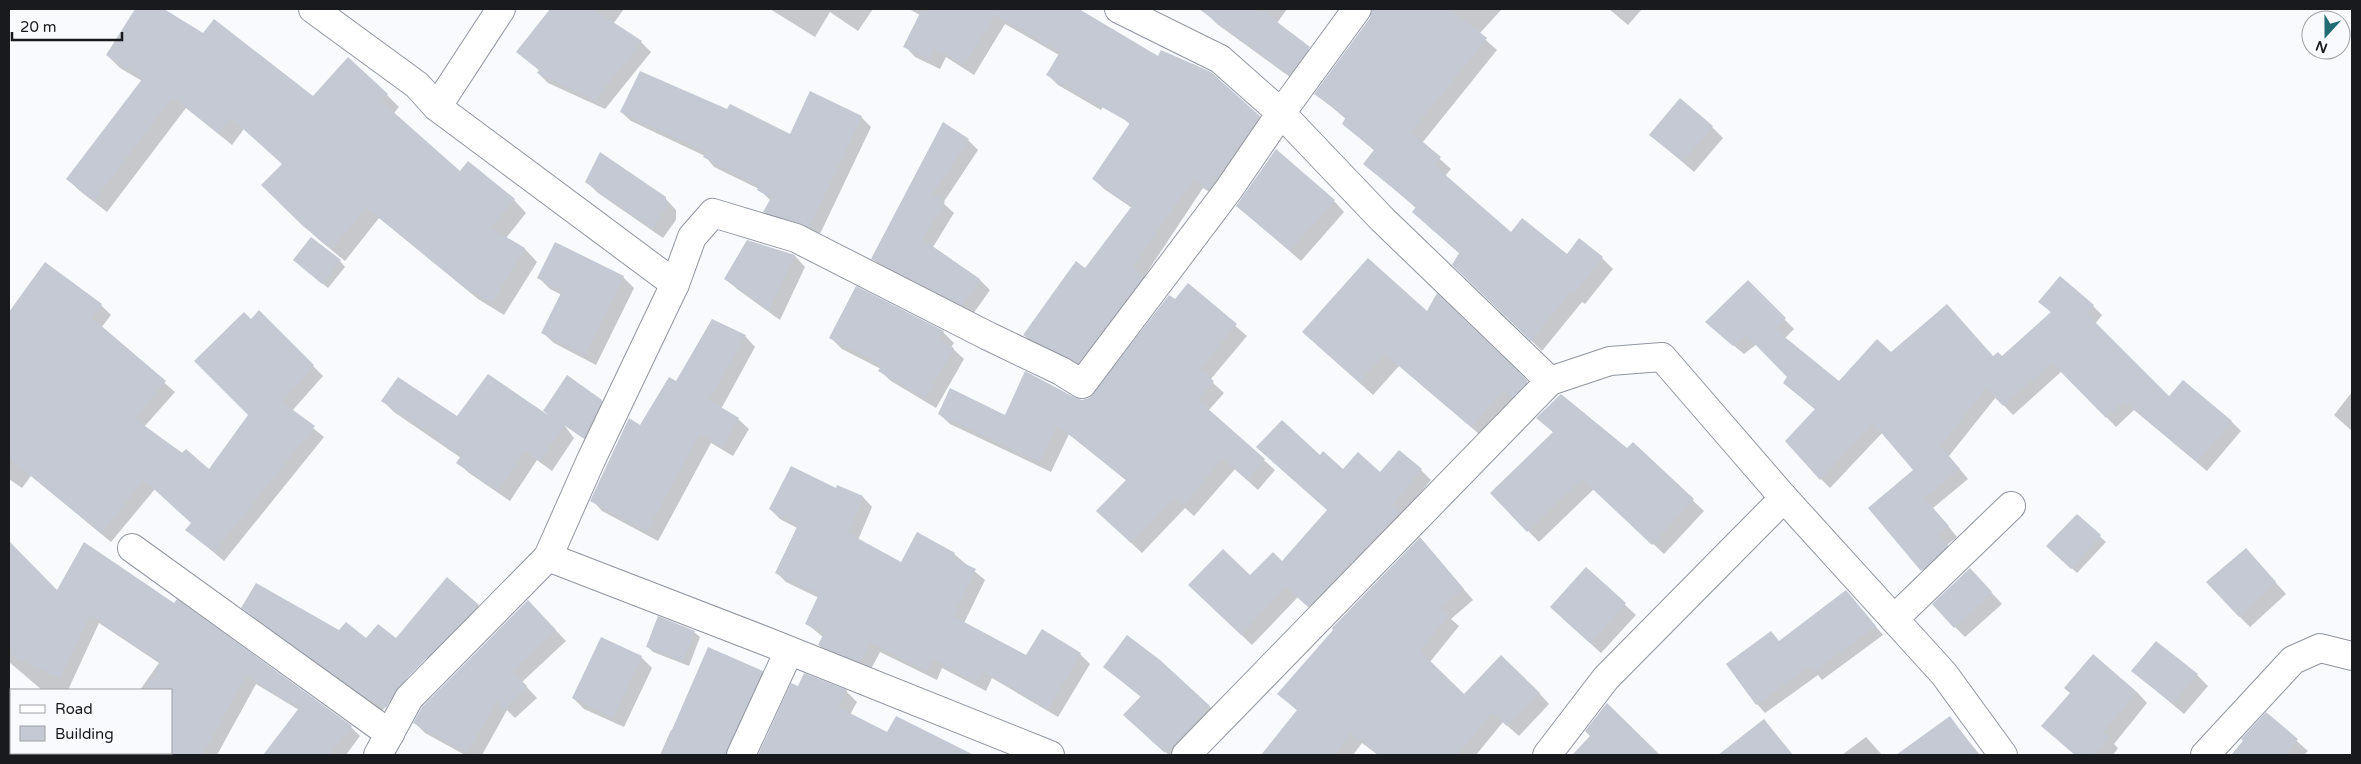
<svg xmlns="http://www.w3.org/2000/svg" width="2361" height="764" font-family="'Varela Round',sans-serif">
<rect width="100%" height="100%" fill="#f8fafe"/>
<g fill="#0003">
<polygon points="136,9 161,9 313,98 387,95 399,107 394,113 460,173 514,200 526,213 506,238 525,249 537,262 504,315 478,299 379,218 345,261 318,239 263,185 283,164 244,129 232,145 186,108 107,212 80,191 67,179 142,81 120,68 107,55"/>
<polygon points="551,9 624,9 613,24 641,42 651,52 605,109 548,83 538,73 540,71 518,52"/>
<polygon points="770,9 873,9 858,31 830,12 815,37"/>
<polygon points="909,9 1062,9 1137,49 1101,110 1058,85 1048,75 1059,55 1005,24 974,75 946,57 940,69 915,57 905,46 920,15"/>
<polygon points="1210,9 1287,9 1277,23 1320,59 1301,85 1217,24 1206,13"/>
<polygon points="1373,9 1502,9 1479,34 1497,50 1422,143 1451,169 1445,176 1511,234 1567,256 1602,258 1613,269 1585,304 1582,302 1542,351 1465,276 1460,254 1413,212 1416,208 1365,164 1375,151 1344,124 1346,119 1316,94 1371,19"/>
<polygon points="1609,9 1642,9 1628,25"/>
<polygon points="728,111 791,136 861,117 871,127 819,236 774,221 765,212 771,201 759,189 714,167 705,156 631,121 621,112"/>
<polygon points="1259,116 1270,127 1220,199 1203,188 1144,277 1153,287 1089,373 1034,345 1024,335 1085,269 1132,208 1104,189 1094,179 1130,124 1126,121"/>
<polygon points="1712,127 1723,138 1694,172 1651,135"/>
<polygon points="968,140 978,150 943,203 954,213 933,247 980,280 990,290 973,314 883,269 872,258"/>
<polygon points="587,182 665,198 676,210 676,220 663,238 598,193"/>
<polygon points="1334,201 1344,212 1301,261 1237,206"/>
<polygon points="747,241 795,256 805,267 780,320 737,289 726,278"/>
<polygon points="340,261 345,267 328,288 300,265"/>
<polygon points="45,264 101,305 111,315 101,328 175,392 144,427 209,471 250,415 251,321 259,312 323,376 292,411 324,437 224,561 187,530 192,523 155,489 111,542 31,476 22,488 9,479 9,418 20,401 9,395 9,314"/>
<polygon points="623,277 634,288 596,365 554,343 543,333 562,295 550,289 539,278"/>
<polygon points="1748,282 1794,329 1785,338 1839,383 1891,353 2002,357 2052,313 2040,301 2093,306 2102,315 2095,324 2169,398 2231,421 2241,431 2207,471 2134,410 2116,427 2062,371 2013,415 1996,397 1949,456 1968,479 1933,508 1957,537 1947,545 1957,555 1931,580 1869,508 1915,470 1883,432 1830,488 1821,479 1816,410 1784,383 1789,377 1757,344 1744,354 1716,331"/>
<polygon points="1188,285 1247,336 1210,380 1224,393 1208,411 1275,470 1258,490 1235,469 1194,516 1185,508 1142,553 1109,522 1127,481 1069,434 1051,472 950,424 939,414 1006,417 1090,399"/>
<polygon points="857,288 943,332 954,343 951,347 964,359 936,408 891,381 880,371 881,369 842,349 831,338"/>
<polygon points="1437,295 1540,395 1485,439 1399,366 1373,395 1317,345 1427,313"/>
<polygon points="745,336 755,347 721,409 738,419 749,429 733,456 711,443 658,541 602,511 592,500 640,427 677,383"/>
<polygon points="2352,392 2352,431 2334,415"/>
<polygon points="383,401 458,417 549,417 545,411 602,401 607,406 590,443 564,425 574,438 552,471 537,460 510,501 469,473 458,463 461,458 394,412"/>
<polygon points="1538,418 1627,450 1633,444 1704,511 1664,554 1594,489 1539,542 1491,493 1554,433"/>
<polygon points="1320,457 1343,471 1381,474 1421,470 1431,480 1319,616 1298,597 1252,645 1201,596 1282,562 1328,510"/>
<polygon points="838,487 863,497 872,507 858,540 901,563 954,554 985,580 964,623 1026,656 1042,630 1080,654 1090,664 1058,717 992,678 986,691 942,668 937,680 880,652 870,671 829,655 819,645 823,637 807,624 819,598 786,582 776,572 797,528 780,519 770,509 836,490"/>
<polygon points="2077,515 2106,542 2077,573 2048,546"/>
<polygon points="9,543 57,592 84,544 351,727 360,736 346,755 279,755 270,747 299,710 256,684 217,755 85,755 82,753 171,753 171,690 140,690 159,663 99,623 68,690 42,690 9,662 9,614 23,597 9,583"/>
<polygon points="1430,550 1473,600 1451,619 1459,626 1430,662 1464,696 1539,693 1549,704 1519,736 1503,722 1476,755 1378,755 1362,743 1353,755 1263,755 1298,711 1279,694"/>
<polygon points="2256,561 2286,594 2250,627 2239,616"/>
<polygon points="1586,569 1636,615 1601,653 1562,618"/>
<polygon points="1980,580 2002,604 1965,637 1955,627"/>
<polygon points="453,584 489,616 436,670 426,660"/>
<polygon points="1846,591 1883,635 1822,680 1818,675 1765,713 1757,704 1779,642"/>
<polygon points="243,607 340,632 420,661 382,711 254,618"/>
<polygon points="538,612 566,641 522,682 537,698 515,718 507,710 482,755 465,755 425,733 415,723"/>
<polygon points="694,632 700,637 689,666 653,652 648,647"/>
<polygon points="641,657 652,668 624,727 584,709 573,698"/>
<polygon points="1104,667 1209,706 1218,716 1181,755 1169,755 1134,724 1141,697"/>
<polygon points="2133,671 2197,675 2208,686 2184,714"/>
<polygon points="762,672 773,682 739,755 660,755 671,730 673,731"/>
<polygon points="792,685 798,687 846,691 857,702 850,715 888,733 955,752 953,755 759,755"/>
<polygon points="2137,692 2147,703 2114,744 2118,748 2113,755 2075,755 2043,726"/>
<polygon points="1607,705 1659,755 1574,755 1592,736"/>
<polygon points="2266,714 2308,751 2304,755 2233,755"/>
<polygon points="1950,718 1980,755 1898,755"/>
<polygon points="1764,721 1774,732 1793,755 1740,755 1732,745"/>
<polygon points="1866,737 1882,755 1842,755"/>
</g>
<g fill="#c4c9d4">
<polygon points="135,9 164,9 203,33 214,19 313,96 348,57 388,94 381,101 460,171 468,161 515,199 491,228 525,248 492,303 464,287 366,207 332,249 304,227 261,185 282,164 231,118 218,133 173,97 94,200 66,179 143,78 106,55"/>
<polygon points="550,9 593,9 642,41 595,100 537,73 539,70 516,52"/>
<polygon points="922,9 1079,9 1158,56 1161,50 1211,72 1260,116 1209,189 1193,179 1133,267 1144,276 1078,363 1023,335 1076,261 1085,268 1132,206 1092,179 1130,123 1046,75 1060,52 995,15 964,65 935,48 929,59 903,47"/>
<polygon points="1199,9 1260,9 1310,47 1289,75"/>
<polygon points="1372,9 1450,9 1487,38 1411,132 1441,157 1434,165 1511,232 1522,218 1567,254 1579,238 1603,257 1573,294 1570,292 1531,341 1452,265 1459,253 1412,212 1416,207 1363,164 1374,150 1342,124 1346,117 1314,94 1370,18"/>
<polygon points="640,71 727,109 730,104 790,134 810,91 862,116 809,227 763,212 771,198 757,190 759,186 703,157 706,152 620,112"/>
<polygon points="1680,98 1713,126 1683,162 1649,135"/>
<polygon points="943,122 969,139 932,194 945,202 922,239 980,279 962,305 871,259"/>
<polygon points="1276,149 1335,200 1290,251 1236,206"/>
<polygon points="600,152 666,197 666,209 652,228 585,182"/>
<polygon points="311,237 341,260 322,284 293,260"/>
<polygon points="747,240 795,255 769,310 724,279"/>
<polygon points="555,242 624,276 585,355 541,333 562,291 537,278"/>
<polygon points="1368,258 1427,311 1437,293 1528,381 1512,398 1503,390 1471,427 1385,354 1359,382 1302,332"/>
<polygon points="45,262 102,304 92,318 166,381 134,418 182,453 186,449 209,469 248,415 194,361 244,312 251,319 259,310 314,365 282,402 315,426 214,552 185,530 191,523 144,480 101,533 9,458 9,312"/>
<polygon points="2060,276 2094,305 2086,313 2169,396 2183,380 2232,421 2197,462 2124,401 2106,418 2052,363 2003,406 1986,388 1940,446 1960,469 1924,498 1949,526 1939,535 1948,545 1921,571 1868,508 1913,470 1873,423 1820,480 1785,441 1815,409 1783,383 1787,377 1746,335 1733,346 1705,322 1748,280 1786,318 1775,329 1839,381 1877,339 1891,352 1947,304 1993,356 1998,352 2002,356 2051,312 2038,302"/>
<polygon points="1188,283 1237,324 1199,369 1214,381 1198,400 1265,459 1247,480 1223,459 1182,506 1174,498 1131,543 1096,511 1126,480 1057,425 1040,462 938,414 950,388 1005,415 1025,371 1074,397 1082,400 1089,398 1169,295 1175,299"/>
<polygon points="856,286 944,331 939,339 954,348 925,398 878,371 882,365 829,338"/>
<polygon points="712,319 746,335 709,400 739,418 722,447 700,433 647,531 590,501 629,418 640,425 669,377 676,381"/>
<polygon points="488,374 564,426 540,461 525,451 498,491 456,463 461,456 440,441 441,440 381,401 398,377 457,416"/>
<polygon points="567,375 602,400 584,438 543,411"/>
<polygon points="1561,394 1627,448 1633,442 1694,499 1652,545 1582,479 1527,532 1490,493 1553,432 1536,418"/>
<polygon points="1282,420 1320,455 1323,451 1343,469 1358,452 1380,472 1399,450 1422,469 1392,505 1399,513 1308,607 1286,587 1241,635 1188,585 1223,549 1250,575 1273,552 1282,561 1327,510 1256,447"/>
<polygon points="791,466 836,488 837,485 863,496 848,533 901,562 917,532 955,553 952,558 976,569 953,616 1026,655 1042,629 1081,653 1048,709 982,670 976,682 933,659 927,671 870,643 860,662 818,645 824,633 805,624 819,594 775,573 798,525 769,509"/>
<polygon points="2077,514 2101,535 2071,569 2046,546"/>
<polygon points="1420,537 1464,589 1440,608 1449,615 1420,651 1464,694 1501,655 1540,693 1507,726 1492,712 1457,755 1379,755 1351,733 1334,755 1261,755 1297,710 1277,694 1333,630 1332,628"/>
<polygon points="9,541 57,590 84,542 174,603 177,599 352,726 329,755 263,755 299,708 246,676 202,755 171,755 171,690 154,690 147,686 162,663 90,615 60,678 9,654"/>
<polygon points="2246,548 2276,582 2239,617 2206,582"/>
<polygon points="1586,567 1626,603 1590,643 1550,607"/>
<polygon points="1970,568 1992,592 1954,628 1932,604"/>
<polygon points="447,577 479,605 398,687 386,708 371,701 241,608 256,583 339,630 346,622 366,638 378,624 396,638"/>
<polygon points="1846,590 1876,626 1813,672 1809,667 1756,705 1726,664 1771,631 1779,641"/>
<polygon points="528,600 556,630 512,671 527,686 504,709 497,701 467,753 413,723 422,707"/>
<polygon points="658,616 695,631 683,661 646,647"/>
<polygon points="1127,635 1160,660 1210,706 1165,753 1123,715 1141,696 1103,667"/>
<polygon points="601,637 642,656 613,718 572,698"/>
<polygon points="2156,641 2198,674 2173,704 2131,671"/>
<polygon points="708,647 763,671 726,755 661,755"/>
<polygon points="2093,654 2137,692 2103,732 2109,737 2093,755 2075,755 2041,726 2070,693 2064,688"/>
<polygon points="804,673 847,690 838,707 887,732 896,716 974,755 758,755 791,683 798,686"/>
<polygon points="1607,703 1660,755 1572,755 1590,736 1585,731"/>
<polygon points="2266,712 2298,739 2285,755 2231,755 2243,741 2241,739"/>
<polygon points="1950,716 1978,755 1896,755"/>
<polygon points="1764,719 1792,755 1718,755"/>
</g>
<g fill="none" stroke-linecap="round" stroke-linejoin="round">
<defs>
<g id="street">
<polyline points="313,9 417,85 437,107 675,284 591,460 548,557 768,642 1050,755"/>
<polyline points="1119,9 1220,59 1281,113 1382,219 1550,381 1610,361 1662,357 1784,498 1944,674 2003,755"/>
<polyline points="437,107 501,9"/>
<polyline points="675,284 692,237 713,213 796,238 988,336 1061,371 1082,384 1229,189 1281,113 1357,9"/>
<polyline points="132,548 390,734"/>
<polyline points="1894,619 2011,506"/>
<polyline points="9,727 11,730"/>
<polyline points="38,753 41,755"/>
<polyline points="378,755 409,698 548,557"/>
<polyline points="741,755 789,651"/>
<polyline points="1186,755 1550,381"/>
<polyline points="1547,755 1606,678 1784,498"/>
<polyline points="2205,755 2293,660 2320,648 2352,656"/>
</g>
</defs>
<use href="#street" stroke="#9095a0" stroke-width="30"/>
<use href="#street" stroke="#fff" stroke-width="28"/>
</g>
<rect width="2361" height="764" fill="none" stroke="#181a1e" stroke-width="20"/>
<rect x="10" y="689" width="162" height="65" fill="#f8fafe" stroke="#9ea0a4"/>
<rect x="20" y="705" width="25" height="8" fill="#ffffff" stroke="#9ea0a4"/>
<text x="55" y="714" font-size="15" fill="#181a1e">Road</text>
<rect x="20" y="726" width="25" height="15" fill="#c4c9d4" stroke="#9ea0a4"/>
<text x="55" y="739" font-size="15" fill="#181a1e">Building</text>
<g transform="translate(2326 35) rotate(201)"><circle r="24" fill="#f8fafe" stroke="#9ea0a4"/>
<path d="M0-4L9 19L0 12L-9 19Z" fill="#206c72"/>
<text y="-8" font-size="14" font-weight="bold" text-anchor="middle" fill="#181a1e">N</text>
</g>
<path d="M12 32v8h110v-8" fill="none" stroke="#181a1e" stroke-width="2.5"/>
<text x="20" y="32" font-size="15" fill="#181a1e" stroke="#f8fafe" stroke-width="4" paint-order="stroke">20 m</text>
</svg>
